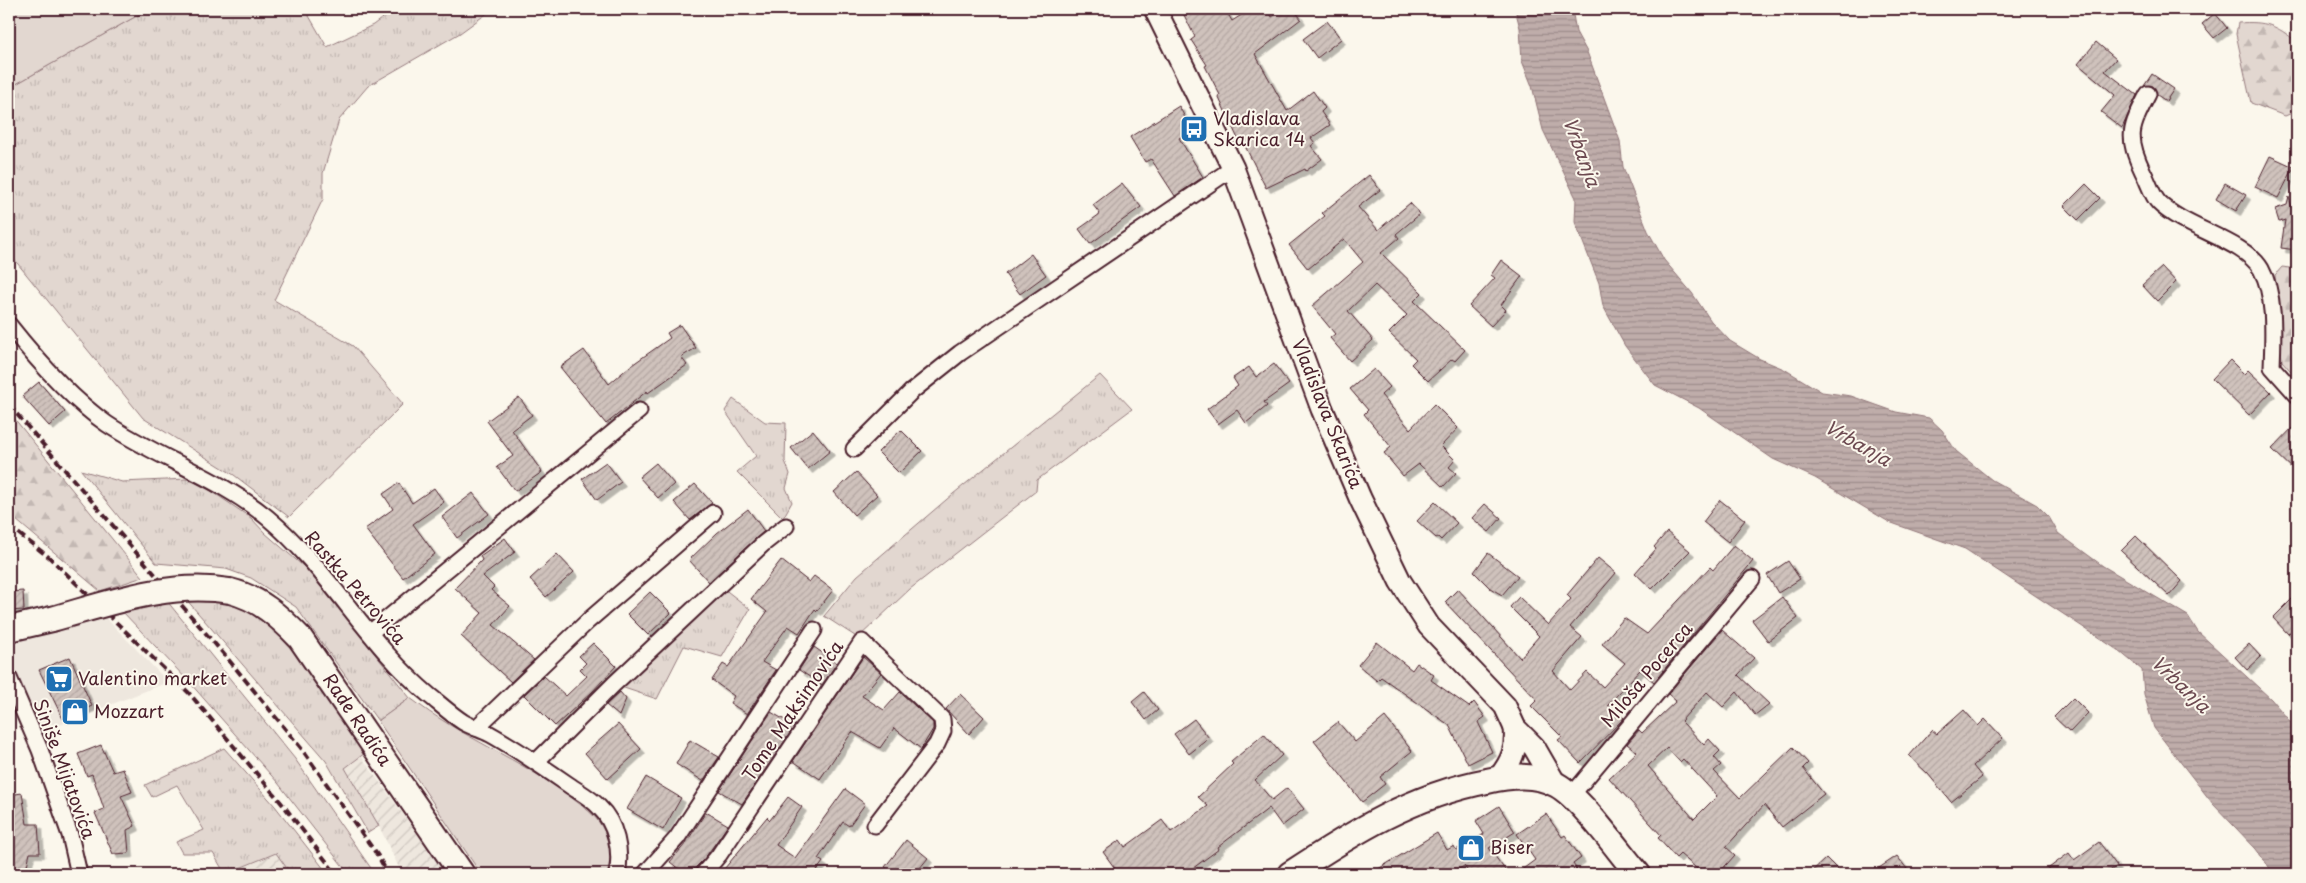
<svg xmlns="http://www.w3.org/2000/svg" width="2306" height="883" font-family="'Playpen Sans',sans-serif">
<defs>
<pattern id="industrial-furrows" width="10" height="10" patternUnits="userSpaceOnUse" patternTransform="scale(1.25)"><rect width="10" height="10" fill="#eee7de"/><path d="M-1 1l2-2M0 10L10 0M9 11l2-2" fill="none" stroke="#cec6bf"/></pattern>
<pattern id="grass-tufts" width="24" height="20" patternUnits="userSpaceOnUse" patternTransform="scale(1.25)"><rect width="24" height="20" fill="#e2d7d0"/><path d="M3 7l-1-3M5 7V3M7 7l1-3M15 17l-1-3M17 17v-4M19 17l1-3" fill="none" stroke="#c3b8b3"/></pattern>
<pattern id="forest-firs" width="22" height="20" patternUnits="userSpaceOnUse" patternTransform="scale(1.25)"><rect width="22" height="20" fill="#e2d7d0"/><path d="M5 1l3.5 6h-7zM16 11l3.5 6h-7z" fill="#c3b8b3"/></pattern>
<pattern id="water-rules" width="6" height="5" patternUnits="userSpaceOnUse" patternTransform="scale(1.25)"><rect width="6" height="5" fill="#bfadaa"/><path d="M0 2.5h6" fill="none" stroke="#9d8c8b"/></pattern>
<pattern id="building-hatch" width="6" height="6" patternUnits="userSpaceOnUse" patternTransform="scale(1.25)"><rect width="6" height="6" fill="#cfc2bc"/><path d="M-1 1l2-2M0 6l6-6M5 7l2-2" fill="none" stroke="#b3a6a2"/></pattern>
<filter id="shadow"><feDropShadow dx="4.5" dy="4.5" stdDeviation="0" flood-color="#0004"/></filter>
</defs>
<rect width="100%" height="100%" fill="#fbf7ec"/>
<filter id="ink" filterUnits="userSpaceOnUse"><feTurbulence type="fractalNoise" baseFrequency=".02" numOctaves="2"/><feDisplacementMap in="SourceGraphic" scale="10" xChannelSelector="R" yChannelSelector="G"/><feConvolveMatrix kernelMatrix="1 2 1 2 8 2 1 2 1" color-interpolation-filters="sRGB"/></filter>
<g filter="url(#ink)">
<polygon fill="#eee7de" points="103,615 168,682 37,734 12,667 14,645 22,636"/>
<g fill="url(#industrial-furrows)">
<polygon points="361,756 446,874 402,874 379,826 345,768"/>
<polygon points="276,853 291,874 228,874"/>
</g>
<g fill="url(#grass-tufts)" stroke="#967b7e">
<polygon points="149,9 305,9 327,47 373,25 394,9 493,9 460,33 368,86 339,120 323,173 323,199 274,300 353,346 403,404 289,517 234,475 143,418 9,253 9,88"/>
<polygon points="1100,375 1132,409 1037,480 1036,491 910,589 858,638 824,616 857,576 953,494"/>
<polygon points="733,399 765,422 786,423 785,461 790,474 786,488 792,502 783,518 737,472 756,456 725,411"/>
<polygon points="81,470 122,482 187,479 204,486 251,518 265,533 310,572 410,698 378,721 296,607 251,578 226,569 156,563"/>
<polygon points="723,588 750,609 722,657 684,646 657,699 621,687"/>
<path d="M185,598C207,599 233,599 252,610C304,640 336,702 369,750L345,768L379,826L368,833L326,761Z"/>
<polygon points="167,601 295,759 375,874 349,874 278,783 190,683 122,611"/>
<polygon points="224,748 275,806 328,874 291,874 276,853 225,874 213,853 182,853 176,842 204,830 177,785 152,797 145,785"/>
</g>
<g fill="url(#forest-firs)" stroke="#967b7e">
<path d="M2238,23C2266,21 2276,25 2297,42V111L2285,116L2251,103L2236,34Z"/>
<polygon points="2282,267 2297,269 2297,378 2282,361 2275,275"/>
<polygon points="9,412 143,577 100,591 9,514"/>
</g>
<g fill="#e2d7d0" stroke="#967b7e">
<polygon points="9,9 149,9 9,88"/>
<path d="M410,698C460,737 521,759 572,798C583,807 595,814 602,827C611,841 612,858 607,874H481L378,721Z"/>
</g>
<polygon fill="url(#water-rules)" stroke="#907477" points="1515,9 1572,9 1576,32 1587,52 1620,141 1623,167 1648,231 1664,260 1692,293 1711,321 1730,341 1760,359 1784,369 1822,392 1851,396 1896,412 1929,418 1942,430 1956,451 1992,480 2037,505 2049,517 2058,533 2103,566 2188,616 2198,632 2271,699 2297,730 2297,874 2274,874 2256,849 2213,804 2154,728 2144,694 2142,670 2119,651 1965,549 1889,522 1815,478 1773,459 1699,408 1655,385 1625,346 1603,306 1599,283 1575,222 1576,198 1543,130 1532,86 1522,61 1520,28"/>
<g fill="url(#building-hatch)" stroke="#4a1f2b" fill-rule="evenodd" filter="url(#shadow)">
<polygon points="1181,9 1225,9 1232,21 1251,9 1267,9 1272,17 1284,9 1294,9 1301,19 1255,54 1287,111 1313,91 1325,108 1321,112 1330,125 1311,138 1315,143 1311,146 1322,159 1306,171 1305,169 1266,188 1241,138 1238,139 1218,96 1220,95 1205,66 1207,65 1191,40 1195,37"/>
<polygon points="2215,13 2227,28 2214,38 2202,24"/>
<polygon points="1327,21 1341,39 1317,58 1303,39"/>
<polygon points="2096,42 2116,59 2105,71 2137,95 2122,128 2101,112 2115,95 2078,64"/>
<polygon points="2152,74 2174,89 2166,101 2157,95 2153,86 2144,86"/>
<polygon points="1179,106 1192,131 1179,138 1203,177 1175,196 1151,159 1145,162 1130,137"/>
<polygon points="2270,156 2294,167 2278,198 2255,187"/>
<polygon points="1369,175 1380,190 1358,207 1378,230 1410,203 1420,214 1396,234 1399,238 1381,253 1422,293 1414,301 1465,350 1455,361 1452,359 1428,381 1411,364 1416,359 1389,333 1407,315 1375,285 1348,311 1373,340 1350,361 1330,338 1335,334 1312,306 1363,262 1344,239 1308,269 1289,245 1325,216 1322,213"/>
<polygon points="1122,183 1141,207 1090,244 1079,229 1100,214 1093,205"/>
<polygon points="2225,183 2246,195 2236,211 2216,199"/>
<polygon points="2086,184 2100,198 2078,220 2064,206"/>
<polygon points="2289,197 2297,225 2297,250 2281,248 2285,220 2279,222 2275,209 2287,205"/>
<polygon points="1031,254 1046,275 1020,294 1005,274"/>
<polygon points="1501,260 1522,276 1501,305 1506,310 1491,326 1469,306 1495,278 1491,275"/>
<polygon points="2162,267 2176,282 2157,301 2142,285"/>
<polygon points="680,325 696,348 681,357 687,365 648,393 647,391 606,424 560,367 584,350 609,384 629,367 670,338 667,333"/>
<polygon points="2230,360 2244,374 2248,370 2271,392 2249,415 2212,379"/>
<polygon points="1274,364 1289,384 1264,402 1267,406 1246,423 1237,410 1218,424 1207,409 1238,386 1233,378 1249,367 1256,377"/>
<polygon points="1374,369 1390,387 1381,395 1410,429 1434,404 1458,428 1441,446 1455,460 1449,467 1456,473 1443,487 1419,464 1403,476 1384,453 1391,447 1364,414 1368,410 1350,389"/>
<polygon points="39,382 65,412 49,426 22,396"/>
<polygon points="519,397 532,415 512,430 542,472 515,491 497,467 513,456 487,421"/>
<polygon points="2297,423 2297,473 2272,449"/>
<polygon points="813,430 830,451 808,469 791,448"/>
<polygon points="901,430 922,451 899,473 878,452"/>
<polygon points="606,462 621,482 597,500 582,479"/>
<polygon points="656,463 674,484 658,498 639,477"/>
<polygon points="856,472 877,495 854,515 834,492"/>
<polygon points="399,483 412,503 434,488 444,502 413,524 435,554 403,578 365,529 393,509 383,494"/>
<polygon points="695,484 712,503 690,520 674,502"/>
<polygon points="473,493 489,514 457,538 442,517"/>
<polygon points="1720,500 1745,520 1728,542 1703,522"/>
<polygon points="1435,502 1457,523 1441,540 1438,537 1436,538 1417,521"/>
<polygon points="1485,504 1501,518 1489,532 1472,518"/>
<polygon points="748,509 764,531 709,582 689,560 717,533"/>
<polygon points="1667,532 1690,551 1652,589 1635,573 1656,549 1654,547"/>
<polygon points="2136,536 2182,581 2169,596 2121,551"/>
<polygon points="505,538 515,552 483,576 494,587 491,590 510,606 493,625 534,660 511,682 461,636 482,613 455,588 482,560 480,556"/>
<polygon points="1734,545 1753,561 1654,682 1640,670 1608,705 1624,718 1580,763 1558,740 1562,737 1531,706 1537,700 1445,602 1458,589 1520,658 1539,636 1510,607 1519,597 1548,625 1571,599 1567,595 1598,558 1616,573 1570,627 1582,637 1553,671 1570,690 1587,672 1603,687 1625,663 1602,644 1624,618 1647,634 1710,567 1713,570"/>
<polygon points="1488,553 1518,576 1502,595 1490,588 1474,572"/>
<polygon points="557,554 574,572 546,597 530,579"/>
<polygon points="781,560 809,582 814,576 833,590 817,611 815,609 799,633 788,626 762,662 776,670 747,714 730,703 734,696 712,680 723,664 728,667 767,612 751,599"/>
<polygon points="1788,561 1800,579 1778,593 1767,575"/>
<polygon points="23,591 24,610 9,611 9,592"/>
<polygon points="650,592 671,613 648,635 627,614"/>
<polygon points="2297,594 2297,624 2288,634 2273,618"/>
<polygon points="1782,597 1798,618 1768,641 1752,620"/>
<path d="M1722,630L1754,658L1738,675L1769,704L1755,715L1737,692L1723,707L1707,692L1681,721L1704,745L1709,739L1720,751L1714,757L1721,765L1714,771L1740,798L1793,747L1808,763L1803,768L1824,794L1782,827L1764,805L1726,847L1735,855L1718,874H1703L1680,854L1676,858L1658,838L1661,835L1609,778L1637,752L1627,744L1639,730L1642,733L1676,701L1668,694ZM1667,748L1680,762L1683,759L1717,796L1694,819L1648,766Z"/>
<polygon points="1377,642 1412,670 1417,663 1434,675 1431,680 1469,707 1474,702 1485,717 1478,722 1492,752 1468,764 1449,725 1381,677 1377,681 1358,665"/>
<polygon points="593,643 616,666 592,692 555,726 524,695 544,676 566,696 587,676 580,669 586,663 579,656"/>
<polygon points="2249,644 2261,657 2247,670 2235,657"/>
<polygon points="814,647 837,663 822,685 799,670"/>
<polygon points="70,657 92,706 63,719 39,670"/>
<polygon points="863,657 881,673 862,696 884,710 900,692 933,723 933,729 921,749 894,728 880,748 852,732 820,779 793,761"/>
<polygon points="620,692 626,699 619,716 606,705"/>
<polygon points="1144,692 1158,710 1146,720 1132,702"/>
<polygon points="960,694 984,717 969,734 946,709"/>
<polygon points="2073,698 2088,713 2070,732 2054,717"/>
<polygon points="1964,710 1978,726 1985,719 2003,738 1973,766 1982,777 1951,802 1928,774 1909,756 1932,730 1937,734"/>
<polygon points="771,712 795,726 742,804 719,791"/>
<polygon points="1385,717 1412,751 1380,777 1385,784 1362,802 1314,741 1338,722 1355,742"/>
<polygon points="1194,719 1209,738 1189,754 1174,734"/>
<polygon points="618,724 641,749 608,779 585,753"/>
<polygon points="1264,734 1282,755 1255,780 1272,800 1287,788 1304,809 1282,826 1269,808 1218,847 1219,849 1185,874 1119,874 1103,852 1120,840 1125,847 1162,820 1171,832 1208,806 1198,797 1233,764 1231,762"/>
<polygon points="690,740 719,757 703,781 676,764"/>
<polygon points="101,745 113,772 123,769 132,792 121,796 135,826 127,830 129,853 113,854 95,813 104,809 92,774 87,776 78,754"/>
<polygon points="646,777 681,798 663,830 627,809"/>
<polygon points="845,789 865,804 849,826 843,822 818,859 823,862 814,874 720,874 767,817 770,820 788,797 802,807 776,845 795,858"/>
<polygon points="22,793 27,824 38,824 40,853 30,853 25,874 12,874 9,795"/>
<polygon points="1499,806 1515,832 1489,848 1508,874 1470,874 1464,866 1450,874 1370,874 1437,833 1447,850 1454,846 1456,850 1484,834 1476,821"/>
<polygon points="706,812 728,825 705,858 689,874 685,874 670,862 686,843"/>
<polygon points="1546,814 1562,837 1565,835 1581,858 1573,864 1580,874 1516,874 1535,860 1517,834"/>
<polygon points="906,840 928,858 915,874 895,874 885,867"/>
<polygon points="2099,842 2117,866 2105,874 2041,874 2069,853 2074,860"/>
<polygon points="1897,856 1907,869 1900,874 1870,874"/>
<polygon points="1826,858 1842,874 1809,874"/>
</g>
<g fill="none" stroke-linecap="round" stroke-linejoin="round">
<defs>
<g id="street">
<path d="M2148,94C2130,129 2126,136 2143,172C2148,181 2152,196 2159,203C2184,228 2245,241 2261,269C2276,296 2273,337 2272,367L2297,395"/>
<path d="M9,325C36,359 71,399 107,424C158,458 220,478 268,518C330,570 368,645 430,696C441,705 452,715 463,722C472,727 482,730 490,734C517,749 543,767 569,785C579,792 591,798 599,807C616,823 622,852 617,874"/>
<polyline points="854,449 911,392 960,353 1233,168"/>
<polyline points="371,632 639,411"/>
<polyline points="9,678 40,750 70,835 79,874"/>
<polyline points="476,728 588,621 713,513"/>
<polyline points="536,762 614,684 763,544 786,526"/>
<polyline points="1572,795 1752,579"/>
<polyline points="645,874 677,838 814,630"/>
<polyline points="703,874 719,855 862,642 942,719 943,731 937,744 875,825"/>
</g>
<g id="secondary">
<polyline points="1155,9 1233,168 1322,409 1360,498 1400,581 1429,626 1505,706 1515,728 1534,747 1556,785"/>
<path d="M1499,778C1512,761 1517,749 1515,728"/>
</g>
<g id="primary">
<path d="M230,591C259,598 280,617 300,638L462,874"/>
<polyline points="9,629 52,619"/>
<path d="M1290,874C1352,833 1413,795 1487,781C1510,776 1535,773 1557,785C1582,799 1618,851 1638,874"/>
</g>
</defs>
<use href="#street" stroke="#4a1f2b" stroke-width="19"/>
<use href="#secondary" stroke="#4a1f2b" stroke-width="25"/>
<use href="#primary" stroke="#4a1f2b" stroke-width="28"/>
<use href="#street" stroke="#fbf7ec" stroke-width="15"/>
<use href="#secondary" stroke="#fbf7ec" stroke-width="21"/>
<use href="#primary" stroke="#fbf7ec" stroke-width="24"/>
<g stroke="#4a1f2b" stroke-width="4" stroke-dasharray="8 4" stroke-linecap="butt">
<polyline points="9,405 228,659 301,748 378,856 388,874"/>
<polyline points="9,526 50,558 189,693 284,806 336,874"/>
</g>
<defs>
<path id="primary-bridge" d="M52,619C110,603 168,581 230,591"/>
</defs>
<use href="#primary-bridge" stroke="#4a1f2b" stroke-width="28" stroke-linecap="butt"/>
<use href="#primary-bridge" stroke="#fbf7ec" stroke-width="24"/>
</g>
</g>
<defs>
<symbol id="bus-square" viewBox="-11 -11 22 22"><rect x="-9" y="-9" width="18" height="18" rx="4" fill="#1f6fb2" stroke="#fbf7ec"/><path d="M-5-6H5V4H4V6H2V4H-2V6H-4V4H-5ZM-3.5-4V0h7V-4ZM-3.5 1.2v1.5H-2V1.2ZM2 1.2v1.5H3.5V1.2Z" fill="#fff"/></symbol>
<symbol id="supermarket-square" viewBox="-11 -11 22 22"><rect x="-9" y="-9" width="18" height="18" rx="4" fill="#1f6fb2" stroke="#fbf7ec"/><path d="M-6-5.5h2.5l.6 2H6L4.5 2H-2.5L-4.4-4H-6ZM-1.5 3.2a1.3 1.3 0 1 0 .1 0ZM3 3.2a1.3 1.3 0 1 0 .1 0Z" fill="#fff"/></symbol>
<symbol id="shop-square" viewBox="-11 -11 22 22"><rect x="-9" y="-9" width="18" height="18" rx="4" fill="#1f6fb2" stroke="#fbf7ec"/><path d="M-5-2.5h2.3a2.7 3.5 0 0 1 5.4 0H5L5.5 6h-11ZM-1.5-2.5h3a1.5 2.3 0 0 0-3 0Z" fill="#fff"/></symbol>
</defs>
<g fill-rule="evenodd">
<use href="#bus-square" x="1178" y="113" width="32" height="32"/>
<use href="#supermarket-square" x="43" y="663" width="32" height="32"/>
<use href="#shop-square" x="59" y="696" width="32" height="32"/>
<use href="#shop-square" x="1455" y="832" width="32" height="32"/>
</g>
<g text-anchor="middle" stroke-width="4" stroke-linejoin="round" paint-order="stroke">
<g font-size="18" fill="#4a1f2b" stroke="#fbf7ec" text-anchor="start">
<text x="1213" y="125">Vladislava<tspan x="1213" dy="21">Skarica 14</tspan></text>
<text x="78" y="685">Valentino market</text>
<text x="94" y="718">Mozzart</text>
<text x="1490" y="854">Biser</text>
</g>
<g font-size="18" fill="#4a1f2b" stroke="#fbf7ec">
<text transform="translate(1327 414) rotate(68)" y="6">Vladislava Skarića</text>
<text transform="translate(355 588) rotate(49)" y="6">Rastka Petrovića</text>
<text transform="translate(1647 675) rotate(-50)" y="6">Miloša Pocerca</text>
<text transform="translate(793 711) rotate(-56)" y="6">Tome Maksimovića</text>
<text transform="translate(357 720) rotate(56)" y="6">Rade Radića</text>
<text transform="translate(64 769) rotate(70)" y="6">Siniše Mijatovića</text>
</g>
<g font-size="19" font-style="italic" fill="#6d4a51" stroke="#fbf7ec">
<text transform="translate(1582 152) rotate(70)" y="7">Vrbanja</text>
<text transform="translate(1858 443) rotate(30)" y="7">Vrbanja</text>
<text transform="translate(2181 684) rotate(44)" y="7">Vrbanja</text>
</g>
</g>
<rect width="2306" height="883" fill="none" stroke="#fbf7ec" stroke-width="30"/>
<rect x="15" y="15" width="2276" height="853" fill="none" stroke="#4a1f2b" stroke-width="2" filter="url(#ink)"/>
</svg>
